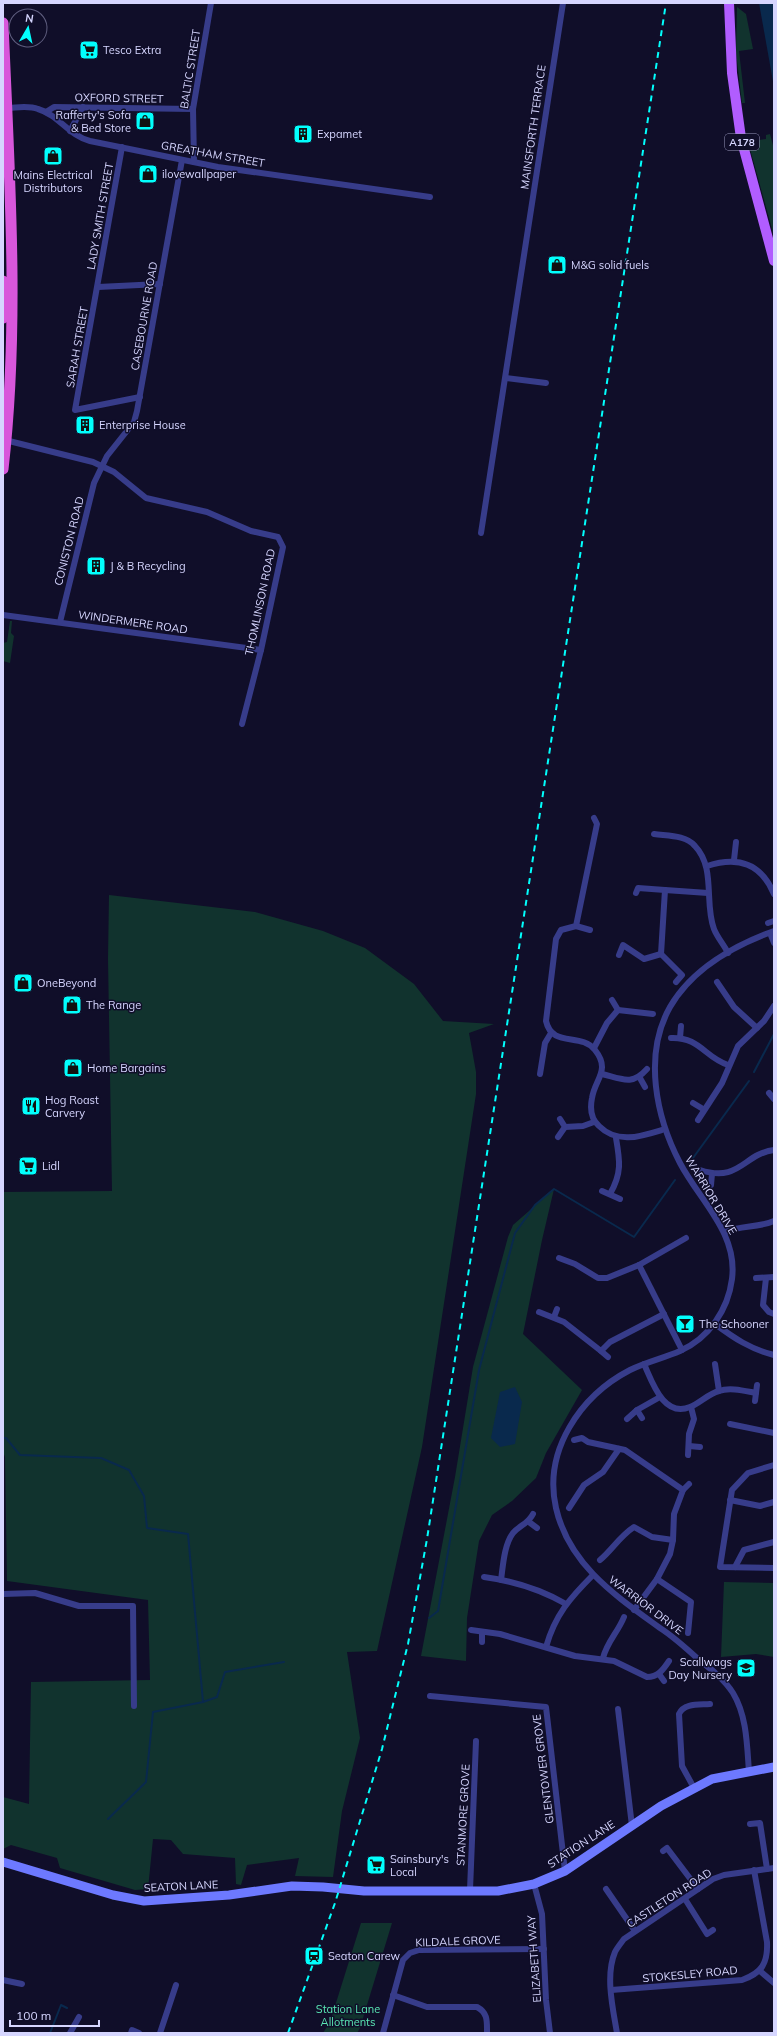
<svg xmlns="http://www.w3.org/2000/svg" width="777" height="2036" font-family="Mulish,sans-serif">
<rect width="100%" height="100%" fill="#100e29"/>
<g fill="#11332e">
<polygon points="737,7 746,14 753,49 739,51 745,103 742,103 736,52"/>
<polygon points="770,134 774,149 774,236 747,138 753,137 753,141 766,139 766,135"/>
<polygon points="10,621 12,621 11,633 14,636 10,663 3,661 3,643 7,642"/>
<polygon points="109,895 255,912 323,931 365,948 414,984 443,1021 494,1024 469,1033 476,1072 476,1094 422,1447 377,1651 347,1652 360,1738 342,1811 333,1877 295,1876 299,1858 247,1865 241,1885 236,1884 235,1858 183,1854 171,1840 153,1839 148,1889 135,1890 60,1868 57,1858 11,1845 3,1849 3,1797 29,1804 31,1682 150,1680 148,1600 7,1581 5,1457 3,1452 3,1192 112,1191 108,959"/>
<polygon points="554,1189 542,1240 523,1334 582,1390 546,1453 536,1478 512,1501 492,1515 479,1541 467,1618 466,1661 421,1656 455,1477 473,1367 508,1237 513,1225"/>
<polygon points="724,1582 774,1583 774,1657 756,1654 721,1657"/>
<polygon points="361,1923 392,1923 360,2028 357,2033 323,2033 330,2022"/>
</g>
<g fill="#09294d">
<polygon points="759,3 774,3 774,87"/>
<polygon points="515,1387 522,1402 515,1444 500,1447 491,1438 500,1392"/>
</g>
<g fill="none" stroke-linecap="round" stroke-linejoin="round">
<g stroke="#09294d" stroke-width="2">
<polyline points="754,1072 774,1034"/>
<polyline points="693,1158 749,1081"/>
<polyline points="3,1438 6,1438 20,1455 101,1458 129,1470 144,1496 147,1528 188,1534 203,1702 217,1697 225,1672 284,1662"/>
<polyline points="429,1618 438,1611 479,1370 515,1233 535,1205 554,1189 634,1237 675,1180"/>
<polyline points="108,1819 146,1782 153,1712 203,1702"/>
<polyline points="50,2033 61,2005 67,2008"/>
</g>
<g stroke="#373c8a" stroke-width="6">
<path d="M5,108C16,108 28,105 38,109C59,115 69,136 90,141L218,167L430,197"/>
<polyline points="46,112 54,107 193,109"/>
<polyline points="70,131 83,107"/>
<polyline points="122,147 75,410 140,397"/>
<polyline points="194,162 193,109 211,3"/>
<polyline points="98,287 160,284"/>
<polyline points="506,378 546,383"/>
<polyline points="5,440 93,462 114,472 146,498 207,512 251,531 278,537 283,547 261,650 242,724"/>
<polyline points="481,533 563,3"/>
<polyline points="3,615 261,650"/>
<polyline points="60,622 94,483 107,456 134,422 137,411 182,160"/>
<path d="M594,818L597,824L576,926L561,930L556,939L546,1021C552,1048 581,1032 595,1050C611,1070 595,1079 592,1098C590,1108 591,1119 599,1126C618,1145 642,1136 665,1129"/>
<path d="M654,834C667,836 686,835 695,846C716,868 704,903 714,929C717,937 724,945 728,953"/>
<polyline points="734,860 736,842"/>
<path d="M707,866C738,856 761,863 774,894"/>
<polyline points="636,893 638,888 665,890"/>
<polyline points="768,923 774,921"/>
<polyline points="576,926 590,930"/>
<polyline points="770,933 774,943"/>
<polyline points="619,955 623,945 644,959 661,954"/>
<polyline points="676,982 682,975 661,954 665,890 708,893"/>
<polyline points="717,982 734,1007 757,1028"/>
<polyline points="612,1000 618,1010"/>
<path d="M671,1038C700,1037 704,1057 728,1065"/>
<polyline points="680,1038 681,1026"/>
<polyline points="594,1048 607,1023 618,1010 653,1014"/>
<polyline points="540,1074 545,1043 551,1033"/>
<path d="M602,1074C622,1079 632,1086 647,1069"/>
<polyline points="640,1078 645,1087"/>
<polyline points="769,1093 774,1099"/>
<polyline points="693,1103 703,1109"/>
<polyline points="698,1120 722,1083 738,1046 764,1021 774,1006"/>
<polyline points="565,1127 583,1126 594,1122"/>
<polyline points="558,1137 565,1127 560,1119"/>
<path d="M700,1170C740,1183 743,1154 774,1150"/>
<polyline points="711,1185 712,1174"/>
<polyline points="602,1191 620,1199"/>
<path d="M610,1194C622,1173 620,1161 616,1138"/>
<path d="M725,1232C741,1225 758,1228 774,1221"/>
<polyline points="559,1258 575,1264 598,1278 607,1278 639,1265 686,1238"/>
<polyline points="639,1265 682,1350"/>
<polyline points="756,1278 774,1277"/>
<polyline points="766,1278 763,1305 769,1312 774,1314"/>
<polyline points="539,1312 564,1322 601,1351 610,1342 664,1314"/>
<polyline points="554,1317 557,1309"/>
<path d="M715,1324C734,1338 750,1349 774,1355"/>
<polyline points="601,1351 608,1357"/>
<path d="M644,1364C652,1381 663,1418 690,1407C700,1403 708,1394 719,1391C730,1387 745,1391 756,1393"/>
<polyline points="715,1364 719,1391"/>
<polyline points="755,1401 757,1385"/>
<polyline points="637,1410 642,1418"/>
<polyline points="627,1419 637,1410 660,1397"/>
<polyline points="730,1424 774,1433"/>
<polyline points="574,1440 582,1438 588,1442 625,1450 683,1490 674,1514 673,1540 670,1554 657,1579 691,1602 688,1633"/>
<polyline points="689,1446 700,1447"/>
<polyline points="688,1455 689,1434 694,1419 691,1407"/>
<polyline points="774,1465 748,1473 732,1490 720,1567 774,1568"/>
<polyline points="683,1490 689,1484"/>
<polyline points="730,1500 760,1506 774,1502"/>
<polyline points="569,1508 584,1485 603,1472 619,1449"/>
<polyline points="529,1522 537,1528"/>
<path d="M600,1560C612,1550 620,1536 634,1527L652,1537L673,1540"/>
<polyline points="735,1567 744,1550 774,1542"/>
<path d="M484,1577C514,1581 540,1589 566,1604"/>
<path d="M501,1580C503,1566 504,1545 513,1533C520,1525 528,1524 533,1514"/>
<polyline points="3,1594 35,1593 79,1606 133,1606 134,1706"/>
<polyline points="634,1610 657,1579"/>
<path d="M471,1630L500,1634L575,1656L614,1661L647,1677C658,1677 663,1670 669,1661"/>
<polyline points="482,1642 482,1632"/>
<path d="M546,1647C555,1615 570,1598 593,1575"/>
<path d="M603,1658C607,1642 618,1632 624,1617"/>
<polyline points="659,1674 664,1681"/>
<polyline points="430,1696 546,1707 565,1871"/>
<polyline points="618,1709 632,1826"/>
<path d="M749,1772C747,1746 747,1716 733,1693C724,1679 711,1669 698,1659C686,1648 674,1637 660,1628C616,1596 569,1565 556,1508C543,1451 580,1396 630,1370C646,1362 664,1358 680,1351C709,1338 728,1310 732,1279C738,1233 700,1201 680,1163C656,1117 643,1055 670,1007C692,969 735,945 774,931"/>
<path d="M694,1788L682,1766L679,1714C684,1703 699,1705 710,1704"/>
<polyline points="750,1824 760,1823 767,1869"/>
<polyline points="663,1851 667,1848 698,1889"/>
<polyline points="534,1884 542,1914 546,2000 550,2033"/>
<polyline points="606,1889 635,1931"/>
<polyline points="470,1890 476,1741"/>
<polyline points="685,1899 707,1934 713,1930"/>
<polyline points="760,1971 774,1983"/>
<polyline points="3,1980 22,1984"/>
<path d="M611,1990L742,1980C762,1973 768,1963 767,1942L754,1870"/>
<path d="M393,1995L427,2007H477C488,2013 487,2021 487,2033"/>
<polyline points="70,2033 79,2017"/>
<polyline points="131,2033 132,2030 139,2033"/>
<polyline points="160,2033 176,1985"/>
<polyline points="383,2033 403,1960 410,1953 419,1950 544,1949"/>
<path d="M617,2033C613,2009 605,1976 615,1952C617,1948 621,1943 624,1939L713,1879L724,1875L774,1868"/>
</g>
<polyline stroke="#6d79ff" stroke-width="9" points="3,1862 113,1895 144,1901 229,1895 292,1886 323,1887 364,1891 498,1891 534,1884 565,1871 661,1806 712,1779 774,1767"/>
<polyline stroke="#b15dff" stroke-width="10" points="729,3 732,73 741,138 774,261"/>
<g stroke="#d857db" stroke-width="11">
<path d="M3,23C9,171 20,321 3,469"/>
<polyline points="3,281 3,318"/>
</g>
<polyline stroke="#02fffd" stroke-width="2" stroke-dasharray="6 5" stroke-linecap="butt" points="288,2033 335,1903 382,1749 408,1644 427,1539 666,3"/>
</g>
<defs>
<symbol id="supermarket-square" viewBox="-11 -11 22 22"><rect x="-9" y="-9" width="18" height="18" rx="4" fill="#02fffd" stroke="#100e29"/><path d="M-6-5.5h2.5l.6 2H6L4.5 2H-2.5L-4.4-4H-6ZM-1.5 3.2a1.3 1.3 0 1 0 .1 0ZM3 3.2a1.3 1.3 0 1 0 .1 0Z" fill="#111"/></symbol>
<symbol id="shop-square" viewBox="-11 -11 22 22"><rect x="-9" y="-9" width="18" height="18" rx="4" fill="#02fffd" stroke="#100e29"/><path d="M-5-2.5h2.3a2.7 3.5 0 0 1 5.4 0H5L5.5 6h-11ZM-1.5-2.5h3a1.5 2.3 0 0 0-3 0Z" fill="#111"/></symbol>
<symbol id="building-square" viewBox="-11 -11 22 22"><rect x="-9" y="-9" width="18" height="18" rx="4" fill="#02fffd" stroke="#100e29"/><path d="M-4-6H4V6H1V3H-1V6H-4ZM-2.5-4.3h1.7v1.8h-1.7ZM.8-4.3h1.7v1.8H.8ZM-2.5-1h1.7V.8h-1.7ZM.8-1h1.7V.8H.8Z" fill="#111"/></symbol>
<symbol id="restaurant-square" viewBox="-11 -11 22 22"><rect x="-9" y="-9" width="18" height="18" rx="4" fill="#02fffd" stroke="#100e29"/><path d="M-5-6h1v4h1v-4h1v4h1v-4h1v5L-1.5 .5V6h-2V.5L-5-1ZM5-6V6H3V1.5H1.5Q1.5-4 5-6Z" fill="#111"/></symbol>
<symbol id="bar-square" viewBox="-11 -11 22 22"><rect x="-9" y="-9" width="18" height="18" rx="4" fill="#02fffd" stroke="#100e29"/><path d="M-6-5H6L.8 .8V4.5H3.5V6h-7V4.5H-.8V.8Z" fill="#111"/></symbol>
<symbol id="school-square" viewBox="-11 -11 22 22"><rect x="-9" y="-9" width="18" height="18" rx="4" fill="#02fffd" stroke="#100e29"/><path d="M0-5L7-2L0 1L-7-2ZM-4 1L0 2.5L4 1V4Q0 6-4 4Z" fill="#111"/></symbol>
<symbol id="station-square" viewBox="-11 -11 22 22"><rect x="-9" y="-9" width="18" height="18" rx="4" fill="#02fffd" stroke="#100e29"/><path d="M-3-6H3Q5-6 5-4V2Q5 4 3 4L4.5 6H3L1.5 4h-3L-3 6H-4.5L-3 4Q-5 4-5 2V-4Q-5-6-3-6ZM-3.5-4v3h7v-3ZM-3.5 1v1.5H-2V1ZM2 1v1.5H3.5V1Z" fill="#111"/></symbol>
</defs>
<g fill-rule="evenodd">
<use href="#supermarket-square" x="78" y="39" width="22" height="22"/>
<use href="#shop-square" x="134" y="110" width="22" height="22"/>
<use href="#building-square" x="292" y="123" width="22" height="22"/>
<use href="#shop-square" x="42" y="145" width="22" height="22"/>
<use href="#shop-square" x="137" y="163" width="22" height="22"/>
<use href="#shop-square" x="546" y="254" width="22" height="22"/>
<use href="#building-square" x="74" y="414" width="22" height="22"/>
<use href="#building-square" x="85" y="555" width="22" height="22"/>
<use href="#shop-square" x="12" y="972" width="22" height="22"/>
<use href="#shop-square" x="61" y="994" width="22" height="22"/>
<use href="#shop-square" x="62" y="1057" width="22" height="22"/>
<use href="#restaurant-square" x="20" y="1095" width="22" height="22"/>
<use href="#supermarket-square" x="17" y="1155" width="22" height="22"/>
<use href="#bar-square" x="674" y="1313" width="22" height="22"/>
<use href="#school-square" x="735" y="1657" width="22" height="22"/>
<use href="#supermarket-square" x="365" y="1854" width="22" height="22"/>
<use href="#station-square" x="303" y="1945" width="22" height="22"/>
</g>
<g text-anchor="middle" stroke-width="3" stroke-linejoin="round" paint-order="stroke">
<rect fill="#100e29" stroke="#9b9abf" stroke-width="1" x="725" y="134" width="34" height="16" rx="3"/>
<g font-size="10" font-weight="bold" fill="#d6d6ff">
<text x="742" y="146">A178</text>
</g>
<g font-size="11" fill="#d6d6ff" stroke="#100e29" text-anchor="start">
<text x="103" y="54">Tesco Extra</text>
<text x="131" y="119" text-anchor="end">Rafferty's Sofa<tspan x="131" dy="13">&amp; Bed Store</tspan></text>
<text x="317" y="138">Expamet</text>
<text x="162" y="178">ilovewallpaper</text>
<text x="53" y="179" text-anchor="middle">Mains Electrical<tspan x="53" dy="13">Distributors</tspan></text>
<text x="571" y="269">M&amp;G solid fuels</text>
<text x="99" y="429">Enterprise House</text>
<text x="110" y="570">J &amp; B Recycling</text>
<text x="37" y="987">OneBeyond</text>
<text x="86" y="1009">The Range</text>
<text x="87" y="1072">Home Bargains</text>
<text x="45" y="1104">Hog Roast<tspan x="45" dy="13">Carvery</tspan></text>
<text x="42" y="1170">Lidl</text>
<text x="699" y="1328">The Schooner</text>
<text x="732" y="1666" text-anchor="end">Scallwags<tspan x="732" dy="13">Day Nursery</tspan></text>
<text x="390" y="1863">Sainsbury's<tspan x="390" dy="13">Local</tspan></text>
<text x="328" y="1960">Seaton Carew</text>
</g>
<g font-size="11" fill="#d6d6ff" stroke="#100e29">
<text transform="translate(190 69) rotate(-81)" y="4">BALTIC STREET</text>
<text transform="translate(119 98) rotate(1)" y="4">OXFORD STREET</text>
<text transform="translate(533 127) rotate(-82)" y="4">MAINSFORTH TERRACE</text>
<text transform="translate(213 154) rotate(10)" y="4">GREATHAM STREET</text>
<text transform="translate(100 216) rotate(-80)" y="4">LADY SMITH STREET</text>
<text transform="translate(144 316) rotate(-80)" y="4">CASEBOURNE ROAD</text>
<text transform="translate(77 347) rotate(-80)" y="4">SARAH STREET</text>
<text transform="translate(69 541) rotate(-76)" y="4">CONISTON ROAD</text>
<text transform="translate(260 602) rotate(-78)" y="4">THOMLINSON ROAD</text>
<text transform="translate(133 622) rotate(8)" y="4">WINDERMERE ROAD</text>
<text transform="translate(711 1195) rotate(59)" y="4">WARRIOR DRIVE</text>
<text transform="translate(646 1605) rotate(37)" y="4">WARRIOR DRIVE</text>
<text transform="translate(543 1769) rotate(-97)" y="4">GLENTOWER GROVE</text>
<text transform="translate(463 1815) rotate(-87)" y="4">STANMORE GROVE</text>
<text transform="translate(581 1844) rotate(-33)" y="4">STATION LANE</text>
<text transform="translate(181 1886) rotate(-3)" y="4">SEATON LANE</text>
<text transform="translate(669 1898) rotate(-33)" y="4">CASTLETON ROAD</text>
<text transform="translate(458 1941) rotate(-2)" y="4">KILDALE GROVE</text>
<text transform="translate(534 1959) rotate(-94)" y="4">ELIZABETH WAY</text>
<text transform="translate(690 1974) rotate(-5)" y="4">STOKESLEY ROAD</text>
</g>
<g font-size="11" fill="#5ae7b5" stroke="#100e29">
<text x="348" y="2013">Station Lane<tspan x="348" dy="13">Allotments</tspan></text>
</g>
</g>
<rect width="777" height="2036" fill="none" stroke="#d6d6ff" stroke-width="8"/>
<g transform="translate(28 28) rotate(9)"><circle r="19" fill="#100e29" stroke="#5f5e7f"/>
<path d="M0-3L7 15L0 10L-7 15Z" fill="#02fffd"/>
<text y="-6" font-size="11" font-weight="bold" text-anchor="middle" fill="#d6d6ff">N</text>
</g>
<path d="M10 2020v6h89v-6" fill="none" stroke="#d6d6ff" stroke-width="2"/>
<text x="16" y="2020" font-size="12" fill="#d6d6ff" stroke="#100e29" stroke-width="3" paint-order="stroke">100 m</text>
</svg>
